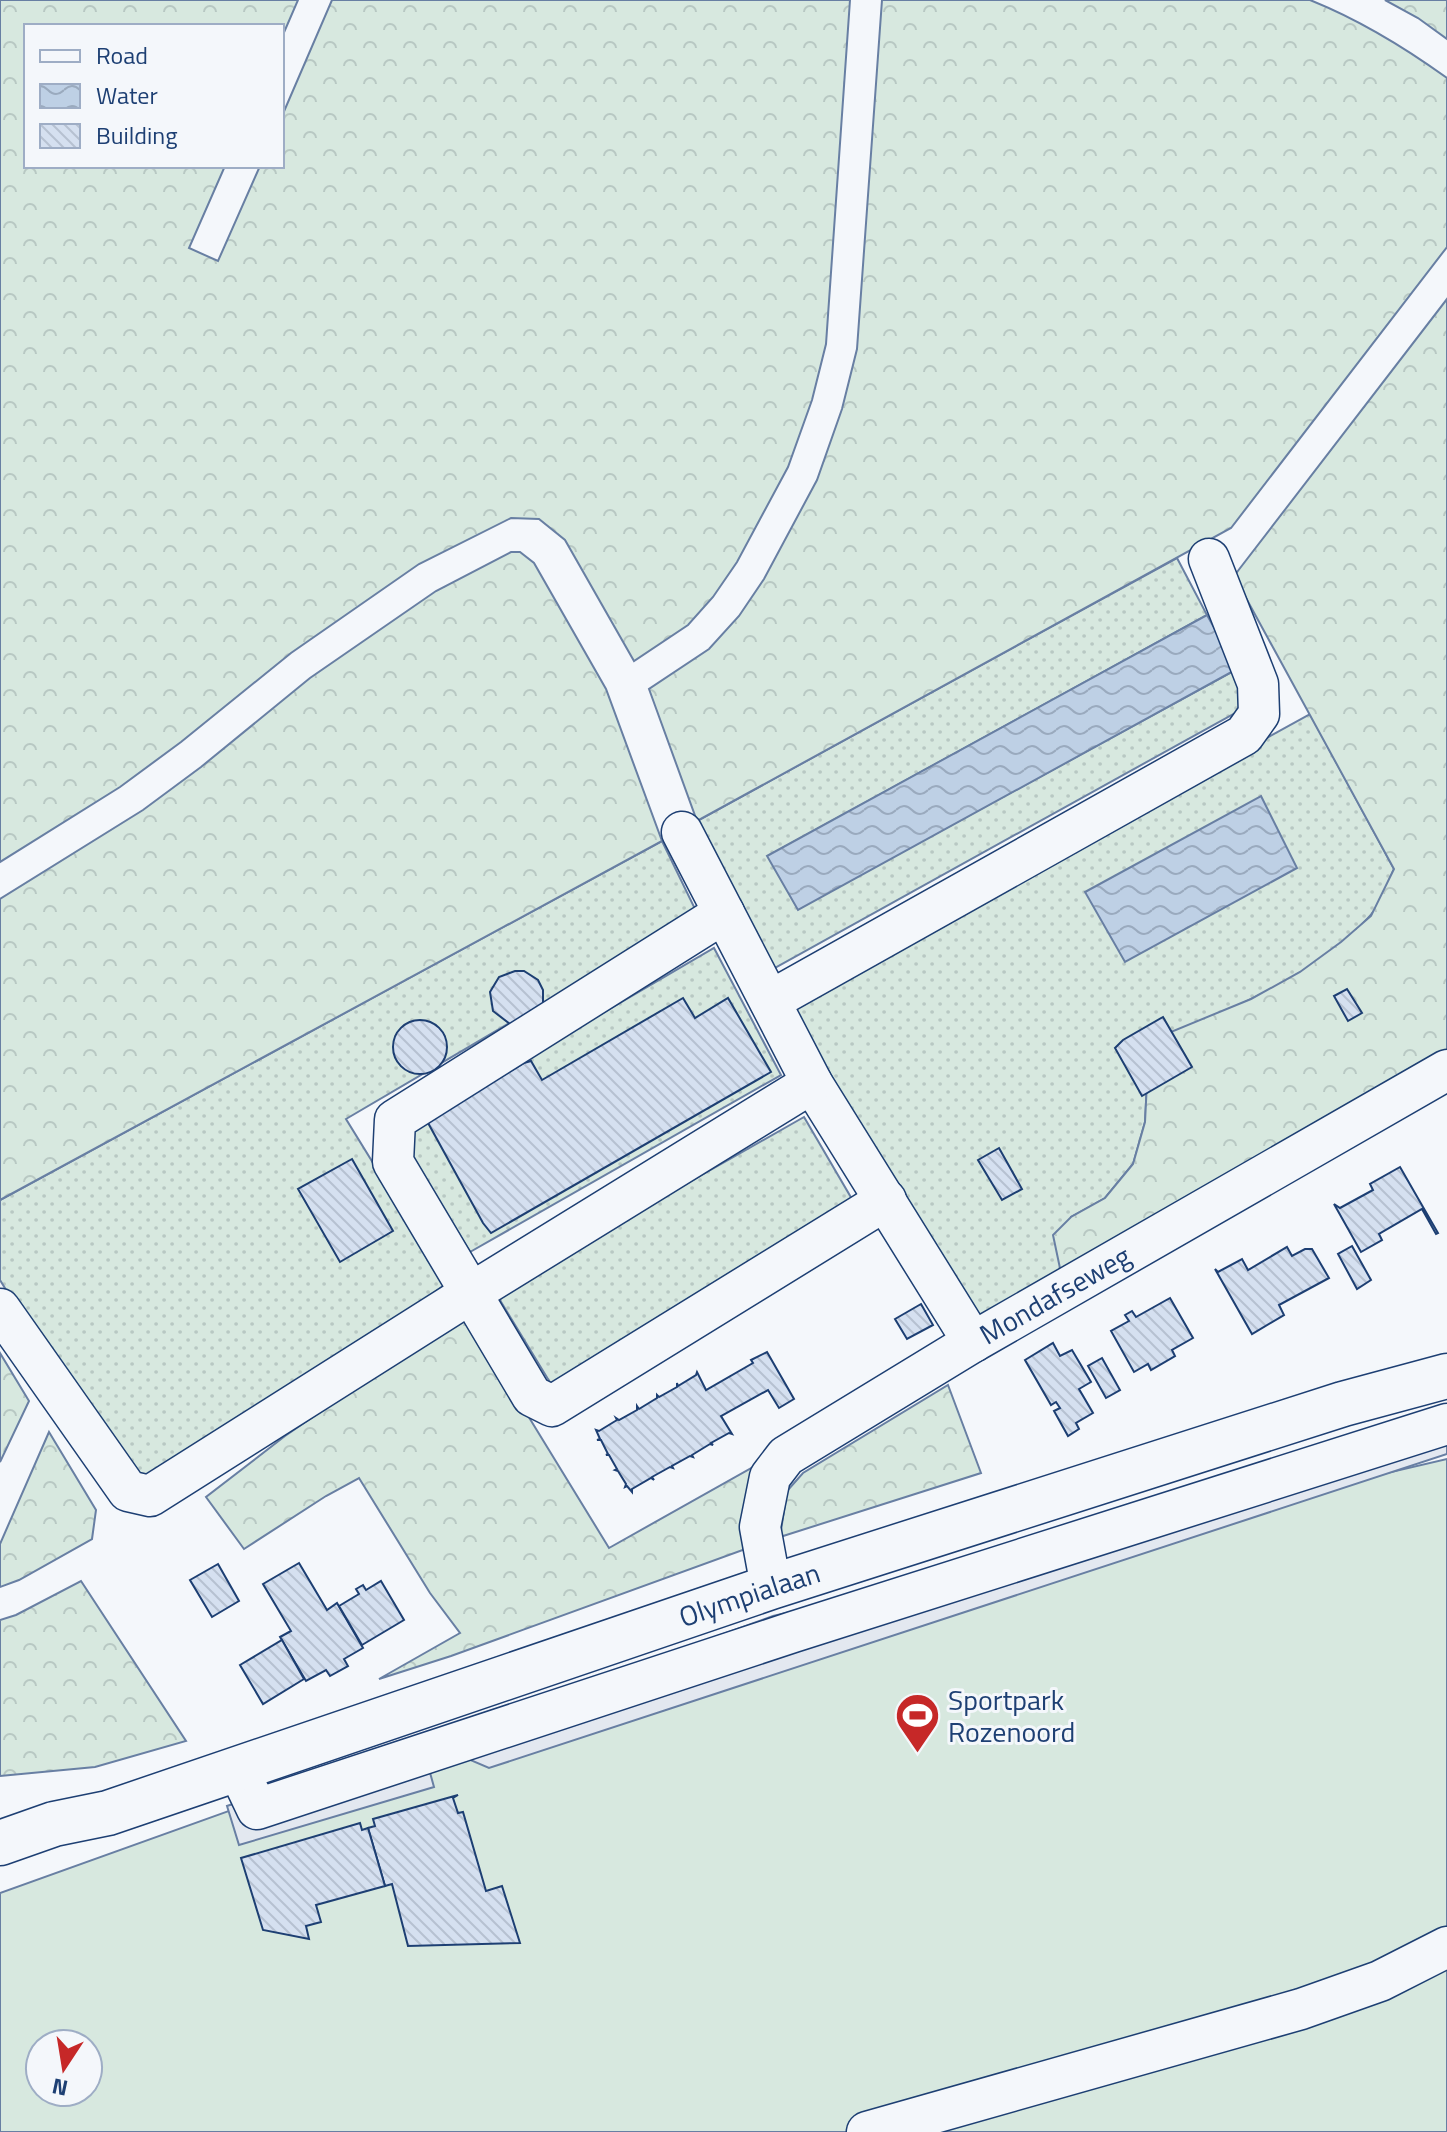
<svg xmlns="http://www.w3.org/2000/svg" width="1447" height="2132" font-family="'Titillium Web',sans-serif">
<defs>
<pattern id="grass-dots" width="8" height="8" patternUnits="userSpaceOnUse" patternTransform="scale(2)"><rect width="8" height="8" fill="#d7e8df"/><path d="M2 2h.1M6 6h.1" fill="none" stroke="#b8c8c3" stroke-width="1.8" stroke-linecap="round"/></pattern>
<pattern id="forest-crowns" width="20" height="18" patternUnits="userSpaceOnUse" patternTransform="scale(2)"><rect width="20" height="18" fill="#d7e8df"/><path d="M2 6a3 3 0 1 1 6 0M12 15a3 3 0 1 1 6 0" fill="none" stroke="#b8c8c3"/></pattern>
<pattern id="water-waves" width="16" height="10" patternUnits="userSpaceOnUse" patternTransform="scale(2)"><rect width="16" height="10" fill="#bed0e5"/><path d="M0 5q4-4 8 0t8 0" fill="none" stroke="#9aaabe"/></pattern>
<pattern id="building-back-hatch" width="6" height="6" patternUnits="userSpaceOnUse" patternTransform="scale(2)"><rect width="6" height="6" fill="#d5e0f0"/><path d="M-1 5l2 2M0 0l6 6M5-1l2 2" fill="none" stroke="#b6c1d1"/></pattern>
</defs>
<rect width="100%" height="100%" fill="#f4f7fb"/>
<g fill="url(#grass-dots)" stroke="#687fa3" stroke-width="2">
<polygon points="1177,558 1207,615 768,856 798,909 1237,669 1255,702 771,970 697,821"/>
<path d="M1310,714L1394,869C1387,884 1380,906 1368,918C1307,984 1214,1016 1132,1048L1147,1082L1145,1122L1133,1164L1105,1198L1071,1217L1061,1273L975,1327L789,1002Z"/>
<polygon points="662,841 697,913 346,1119 447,1283 174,1485 127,1486 0,1280 0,1200"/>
<polygon points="714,948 781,1075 470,1252 397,1133"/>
<polygon points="804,1117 856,1206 551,1384 495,1292"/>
</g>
<g fill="url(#forest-crowns)" stroke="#687fa3" stroke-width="2">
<polygon points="0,0 298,0 282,37 282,26 26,26 26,166 225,166 189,248 218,261 260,166 282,166 282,116 332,0 850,0 826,344 812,400 788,467 737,562 713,597 688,625 634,661 565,540 539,519 511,518 419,564 291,653 181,742 120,787 0,862"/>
<path d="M882,0H1310C1360,20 1404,47 1447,78V247L1231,528L697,821L649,689L709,649L739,616L764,579L817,480L842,409L857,349Z"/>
<polygon points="1385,0 1447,0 1447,39 1418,18"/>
<polygon points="1447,299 1447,1057 1061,1273 1053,1235 1071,1217 1105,1198 1133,1164 1145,1122 1147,1082 1132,1048 1251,999 1300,972 1341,942 1371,916 1394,869 1234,576"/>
<polygon points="511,552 520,552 534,563 606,689 662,841 0,1200 0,899 143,810 201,767 310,678 436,591"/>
<polygon points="465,1313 609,1548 769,1458 751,1547 451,1656 379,1679 460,1633 430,1593 359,1478 326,1496 244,1549 206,1497 285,1436"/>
<polygon points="0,1353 29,1401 0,1462"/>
<polygon points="948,1385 981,1473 780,1537 787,1491 803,1473"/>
<polygon points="49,1432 96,1510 92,1539 19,1580 0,1587 0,1544"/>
<polygon points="81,1581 186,1741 95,1767 0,1776 0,1620 16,1615"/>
</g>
<path fill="#d7e8df" stroke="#687fa3" stroke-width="2" fill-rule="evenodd" d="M1447,1459V2132H0V1893L773,1616ZM40,2044H88V2092H40Z"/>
<polygon fill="#e3e8f0" stroke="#687fa3" stroke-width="2" points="1447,1407 1447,1454 489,1768 459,1755 429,1769 434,1787 239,1845 227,1806 863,1590"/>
<g fill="url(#water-waves)" stroke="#687fa3" stroke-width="2">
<polygon points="1207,615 1237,669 798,910 767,856"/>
<polygon points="1261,796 1297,868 1125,962 1085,892"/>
</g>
<g fill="url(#building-back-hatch)" stroke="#1d3f73" stroke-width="2">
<polygon points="515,971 524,971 538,980 543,990 543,1004 510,1024 493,1011 490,992 499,977"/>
<polygon points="1347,989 1362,1013 1348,1021 1334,996"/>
<polygon points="683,998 695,1018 728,998 771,1072 491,1233 483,1223 427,1121 524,1063 531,1061 542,1080"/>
<polygon points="1163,1017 1192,1067 1142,1096 1115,1048 1123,1040"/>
<circle cx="420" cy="1047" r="27"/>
<polygon points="999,1148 1022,1189 1002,1200 978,1160"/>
<polygon points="352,1159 393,1231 340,1262 298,1189"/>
<polygon points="1400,1167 1438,1233 1436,1234 1422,1209 1379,1234 1382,1240 1361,1252 1334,1204 1340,1208 1373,1190 1370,1184"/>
<polygon points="1352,1246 1371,1280 1357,1289 1338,1254"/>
<polygon points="1287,1247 1292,1256 1305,1249 1312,1249 1329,1278 1279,1305 1284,1315 1252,1334 1215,1269 1218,1272 1242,1259 1248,1270"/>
<polygon points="1170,1298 1193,1338 1172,1350 1175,1356 1151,1370 1148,1364 1134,1372 1111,1331 1129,1321 1125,1315 1132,1311 1136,1317"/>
<polygon points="921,1304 933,1325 907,1339 895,1319"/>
<polygon points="1053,1343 1060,1356 1072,1350 1091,1382 1079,1389 1093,1413 1076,1423 1079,1429 1068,1436 1054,1411 1060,1408 1056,1402 1051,1405 1025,1360"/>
<polygon points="767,1352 794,1399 779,1408 768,1390 721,1416 732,1434 729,1433 711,1443 713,1445 710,1444 692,1455 693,1457 690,1456 672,1466 673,1468 670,1467 652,1477 654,1480 651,1478 632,1489 632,1492 627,1486 625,1487 626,1484 618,1471 615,1470 617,1469 609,1455 606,1455 608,1454 601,1440 597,1440 600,1439 596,1430 599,1431 617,1420 616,1418 619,1420 637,1410 637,1406 639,1409 657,1398 657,1395 659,1397 677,1387 677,1383 678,1386 696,1375 697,1372 706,1390 753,1363 751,1360"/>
<polygon points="1102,1358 1120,1390 1106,1398 1088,1366"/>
<polygon points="299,1563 327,1610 337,1603 363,1648 344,1659 348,1666 330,1676 326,1670 306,1681 280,1637 291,1631 263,1584"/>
<polygon points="218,1564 239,1601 212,1617 190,1580"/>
<polygon points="381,1581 404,1620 362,1645 339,1606 359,1594 356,1589 363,1585 366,1590"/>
<polygon points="282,1640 304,1679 263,1704 240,1665"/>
<polygon points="458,1795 453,1798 458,1813 463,1812 486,1891 502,1886 520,1943 408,1946 392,1884 385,1886 368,1828 375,1826 373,1819"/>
<polygon points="360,1823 362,1830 368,1828 385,1886 316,1905 321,1922 306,1926 309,1939 263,1930 241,1858"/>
</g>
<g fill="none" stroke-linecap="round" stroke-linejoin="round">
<defs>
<g id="minor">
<polyline points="682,832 812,1083 973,1342"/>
<polyline points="724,913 395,1120 393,1162 532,1396 552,1406 886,1200"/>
<polyline points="770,1001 1244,735 1259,714 1258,684 1209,559"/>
<polyline points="0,1309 128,1491 150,1496 471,1293 812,1083"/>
<path id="s1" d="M771,1587L760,1527L770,1477L786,1456L973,1342L1447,1070"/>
<polyline points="238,1769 257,1809 793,1632 1447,1424"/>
<polyline points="867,2132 1301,2009 1380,1981 1447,1947"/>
</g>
<g id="major">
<path id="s2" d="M0,1843L54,1824L108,1813L771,1587L1343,1404L1447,1376"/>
</g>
</defs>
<use href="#minor" stroke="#1d3f73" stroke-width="43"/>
<use href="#major" stroke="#1d3f73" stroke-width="47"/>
<use href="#minor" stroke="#f4f7fb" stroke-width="40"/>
<use href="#major" stroke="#f4f7fb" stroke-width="44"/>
</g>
<defs>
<symbol id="stadium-pin" viewBox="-11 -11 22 30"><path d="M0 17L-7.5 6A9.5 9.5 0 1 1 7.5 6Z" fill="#c62828" stroke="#f4f7fb"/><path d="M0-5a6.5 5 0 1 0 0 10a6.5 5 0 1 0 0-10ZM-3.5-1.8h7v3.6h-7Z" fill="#fff"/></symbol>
</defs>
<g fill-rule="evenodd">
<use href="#stadium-pin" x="892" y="1690" width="51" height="69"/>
</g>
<g text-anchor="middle" stroke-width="6" stroke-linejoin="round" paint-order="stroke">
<g font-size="28" fill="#1d3f73" stroke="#f4f7fb">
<text dy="10" stroke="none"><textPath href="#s1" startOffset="452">Mondafseweg</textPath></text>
<text dy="10" stroke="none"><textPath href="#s2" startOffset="790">Olympialaan</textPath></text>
</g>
<g font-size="28" fill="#1d3f73" stroke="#f4f7fb" text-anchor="start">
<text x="948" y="1710">Sportpark<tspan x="948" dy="32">Rozenoord</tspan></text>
</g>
</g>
<rect x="24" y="24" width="260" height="144" fill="#f4f7fb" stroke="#9eadc5" stroke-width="2"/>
<rect x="40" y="50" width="40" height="12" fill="#f4f7fb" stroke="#9eadc5" stroke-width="2"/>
<text x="96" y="64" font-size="24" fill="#1d3f73">Road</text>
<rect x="40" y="84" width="40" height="24" fill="url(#water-waves)" stroke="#9eadc5" stroke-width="2"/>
<text x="96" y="104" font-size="24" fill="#1d3f73">Water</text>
<rect x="40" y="124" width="40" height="24" fill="url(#building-back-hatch)" stroke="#9eadc5" stroke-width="2"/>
<text x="96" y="144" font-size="24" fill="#1d3f73">Building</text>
<g transform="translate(64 2068) rotate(192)"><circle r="38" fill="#f4f7fb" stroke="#9eadc5" stroke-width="2"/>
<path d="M0-6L14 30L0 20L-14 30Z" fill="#c62828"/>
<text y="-12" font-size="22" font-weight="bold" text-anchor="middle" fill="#1d3f73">N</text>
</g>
</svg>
